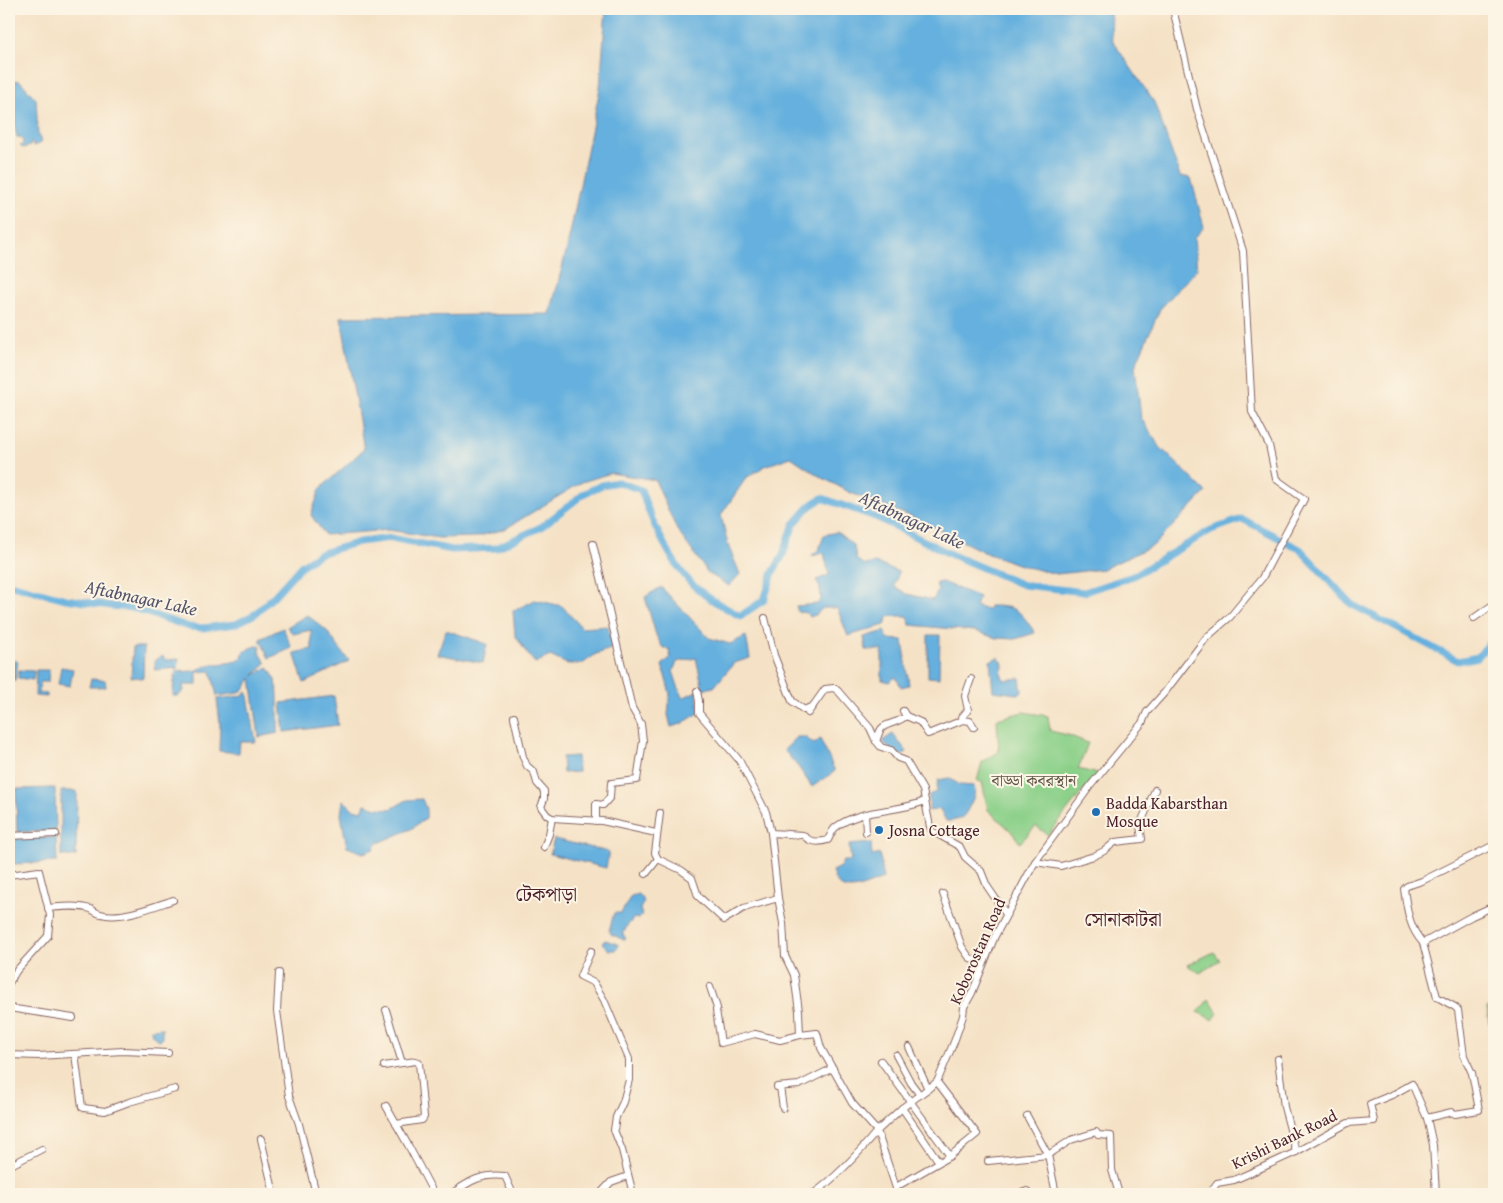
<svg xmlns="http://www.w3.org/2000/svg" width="1503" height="1203" font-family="'Gentium Book Plus','Noto Serif Bengali',serif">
<rect width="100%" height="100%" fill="#fcf5e5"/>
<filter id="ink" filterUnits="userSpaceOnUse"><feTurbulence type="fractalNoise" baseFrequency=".02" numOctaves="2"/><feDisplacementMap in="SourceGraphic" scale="10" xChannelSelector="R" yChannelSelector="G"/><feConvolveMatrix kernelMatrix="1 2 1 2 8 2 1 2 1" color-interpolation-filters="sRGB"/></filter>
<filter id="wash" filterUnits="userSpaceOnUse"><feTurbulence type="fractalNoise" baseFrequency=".0096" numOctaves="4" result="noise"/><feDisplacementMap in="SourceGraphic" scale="20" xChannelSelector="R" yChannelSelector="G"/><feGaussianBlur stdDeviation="1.12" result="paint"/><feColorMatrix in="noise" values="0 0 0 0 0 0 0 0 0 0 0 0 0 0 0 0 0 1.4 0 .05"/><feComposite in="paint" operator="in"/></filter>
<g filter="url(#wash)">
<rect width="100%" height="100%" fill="#f5e2c6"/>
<g fill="#8bd089" stroke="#6a785a">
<polygon points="1023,712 1048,716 1050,731 1068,735 1088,743 1078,769 1099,774 1082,792 1048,835 1036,826 1020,843 1010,830 988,810 982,782 977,781 982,762 999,752 997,719"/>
<polygon points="1214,952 1220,960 1200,973 1187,965"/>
<polygon points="1209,999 1218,1013 1213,1020 1198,1012"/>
<polygon points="1494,1006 1494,1022 1489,1023 1487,1008"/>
</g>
<g fill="#65b0de" stroke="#586884">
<polygon points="606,9 1110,9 1112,40 1154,102 1180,176 1191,178 1204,227 1194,238 1197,269 1160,309 1135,366 1141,418 1159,446 1206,492 1154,545 1103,569 1057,574 1026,567 986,553 920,520 851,493 819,476 791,457 765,466 746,478 721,515 728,545 740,574 729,586 708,573 677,530 655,480 611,473 582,482 505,529 476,537 439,538 389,530 325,535 311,515 320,489 364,449 341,317 550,314 567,248 600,88"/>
<polygon points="9,74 11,80 20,81 36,99 38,135 41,141 40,144 33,146 33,143 31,143 30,146 23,148 20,146 23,144 23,141 21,137 17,137 15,128 9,116"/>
<path d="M837,532L854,546L856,559L864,565L875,563L899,572L894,586L907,594L933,600L938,591L936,583L942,582L979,597L975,606L988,610L989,606C1017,606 1020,610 1035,633L1015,639L996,638L975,631L910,625L908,616H889L885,625L848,636L837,608H823L815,615L810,617L807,613L798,612L796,606L817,604L821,599L820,588L816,580L829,575L824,553L811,556L819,550L824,535Z"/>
<polygon points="661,587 709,638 730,644 746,636 750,658 734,663 714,687 703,689 696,658 677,662 673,671 682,698 697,691 699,713 681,724 671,727 668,715 670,694 662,665 670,658 669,649 663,648 656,635 645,597"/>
<polygon points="535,600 562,606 582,628 608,626 613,648 596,654 582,664 567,664 550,656 535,663 526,652 515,635 513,611"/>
<polygon points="307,615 326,630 349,661 304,683 294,653 312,649 311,630 293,634 287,627"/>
<polygon points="283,628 292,648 269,658 260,639"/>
<polygon points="446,630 487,644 483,663 437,654"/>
<polygon points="885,631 887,639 903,640 909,685 901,687 896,677 889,682 882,680 882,650 866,650 864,637"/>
<polygon points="928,635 940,635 939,678 928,677"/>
<path d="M260,645V653L266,663L253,676L268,667L276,680L278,695V733L259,737L251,678L245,688L239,693L217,696L211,671L197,672V685H183L184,691L178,696H173C173,687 174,680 176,671C181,671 187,672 192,671C199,670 205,666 211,665C221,663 234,664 242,658L243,653L250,648Z"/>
<polygon points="133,647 144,647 143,678 131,677"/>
<polygon points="162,656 167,660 179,659 178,668 155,670 155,660"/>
<path d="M998,657C1004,662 1004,666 1001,673L1004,680L1020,678L1022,692L1018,694L993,691L990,661Z"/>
<polygon points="9,660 18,661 15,680 9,679"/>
<polygon points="61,667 73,669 70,686 58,684"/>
<polygon points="19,670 34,671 33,680 18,678"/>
<polygon points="36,670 49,670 48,682 40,682 39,693 47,694 47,697 35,696"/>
<polygon points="91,679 105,680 106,687 89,687"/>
<polygon points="247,691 256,742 240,742 239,753 219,751 220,724 217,699 241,696"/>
<polygon points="334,696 338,725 284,732 281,703"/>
<polygon points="893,734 907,752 899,757 882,741"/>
<polygon points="797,737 805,737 814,744 820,739 835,771 812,787 799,768 784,750"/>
<polygon points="577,756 578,772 563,773 562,757"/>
<path d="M949,778L960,785L974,786C976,793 974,797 971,803C965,816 962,821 946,821L940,809L929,811V795L936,792L938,780Z"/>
<polygon points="55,788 56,831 17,832 16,789"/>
<polygon points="61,791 77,791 76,856 61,856"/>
<polygon points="422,799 426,809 426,818 411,829 376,844 374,849 363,853 347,847 341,815 343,800 353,809 362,811 365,804 377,808 391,809 407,800"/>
<polygon points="56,837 57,862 13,864 12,839"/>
<polygon points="554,839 609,852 606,868 550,854"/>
<path d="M871,843L872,856L880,854L883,879C863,886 839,901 832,871L840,867L843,861H851L849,845Z"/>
<polygon points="638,894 644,901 640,909 642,915 639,919 634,918 627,926 623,934 626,939 624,940 611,934 609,931 614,913 621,913 631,896"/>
<polygon points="605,940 618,944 618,947 616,950 609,950 602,943"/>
<polygon points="162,1028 162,1039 158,1040 152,1035 151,1029"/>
</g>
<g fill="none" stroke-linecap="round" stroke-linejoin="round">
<path stroke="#65b0de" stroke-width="7" d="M9,584L66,599L111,606L133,608L189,627L203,628L236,624L255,614L274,596L301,566L319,554L359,542L391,538L452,550L496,548L541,527L585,493L602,485L618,482L641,490C650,519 671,563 692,584C706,598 724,607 740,616L764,600L773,572L782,557L794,524L810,506L822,498L878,518L952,555L1023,585L1084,592L1133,576L1211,530L1242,519L1300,549L1351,604L1458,661L1478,657L1494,636"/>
</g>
</g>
<g filter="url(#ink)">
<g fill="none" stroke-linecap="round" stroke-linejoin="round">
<defs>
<g id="street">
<polyline points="593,544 632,708 641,724 643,741 637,780 611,783 610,797 603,805 596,804 596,821"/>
<polyline points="765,618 774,655 792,701 804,710 813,706"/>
<polyline points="1474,618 1494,604"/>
<polyline points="697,691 699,701 699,713 739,760 766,812 771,833"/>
<polyline points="808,713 825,689 834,688 838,691 870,728 876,741 881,747 891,750 898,758 906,761 923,790 930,827 932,831 960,847 965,857 981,871 987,886 1006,914"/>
<polyline points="906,716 920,722 928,734 963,720 962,717 968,710 965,696 971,679"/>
<polyline points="514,717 523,757 527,766 534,772 537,783 544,791 544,799 541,807 547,815 552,818 602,821 656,833"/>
<polyline points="963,720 970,721 974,727"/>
<path d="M876,741C878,737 879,731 882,728C889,722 899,723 906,716L903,711"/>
<polyline points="865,814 866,832"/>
<polyline points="9,836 56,834"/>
<polyline points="9,836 10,875"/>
<polyline points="544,847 549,834 552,818"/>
<polyline points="658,859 655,853 660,813"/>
<polyline points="1035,862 1061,866 1094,856 1104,851 1115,842 1142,839 1140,825 1155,790"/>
<path d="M646,874L658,859L681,870L692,878L698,896L724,920L744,908L778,898L783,923L785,956L794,975L799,1011L800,1035L817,1033L821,1048L852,1103L877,1131C858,1154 837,1177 813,1194"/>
<polyline points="9,875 39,871 50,915 48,936 17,970 9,983"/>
<polyline points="943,894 962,947 969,957 982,966"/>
<path d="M778,898L771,833L803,835C809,842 818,843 828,840C830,836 832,830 836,827C862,808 896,813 925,801"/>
<path d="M48,908C62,907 77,905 91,909C94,911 98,914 101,914C121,920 155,906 173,900"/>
<path d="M1423,943C1409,928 1407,909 1404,889L1407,886L1422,881L1494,845"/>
<polyline points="591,951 580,976 594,983 604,1000 629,1059 629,1080 623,1102 616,1117 614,1130 622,1150 633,1194"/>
<polyline points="279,973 277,1011 289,1096 299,1124 316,1194"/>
<polyline points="710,987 717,1008 716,1010 721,1043 755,1034 780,1040 800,1035"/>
<polyline points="9,1008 73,1018"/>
<polyline points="386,1010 402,1063 416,1061 419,1063 424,1117 422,1120 396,1124"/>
<polyline points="909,1047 928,1089"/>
<polyline points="75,1054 82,1107 84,1108 105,1111 129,1102 175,1089"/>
<polyline points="9,1055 38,1056 123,1051 168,1053"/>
<polyline points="896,1055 911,1083 920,1095"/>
<polyline points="1278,1059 1284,1107 1296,1152"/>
<polyline points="881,1061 950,1156"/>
<polyline points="384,1066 402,1063"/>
<polyline points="777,1087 799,1085 833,1068"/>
<polyline points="780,1087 783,1108"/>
<polyline points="386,1106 408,1145 434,1194"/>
<polyline points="902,1108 939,1162"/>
<polyline points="1427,1118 1452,1112 1455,1114 1479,1110 1472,1073 1464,1056 1458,1010 1455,1007 1437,997 1423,943 1472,916 1494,906"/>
<polyline points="261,1139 274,1194"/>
<polyline points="988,1161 1048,1155 1027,1116"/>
<polyline points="9,1166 42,1149"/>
<polyline points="9,1185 10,1194"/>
<polyline points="896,1187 950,1156 977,1134 937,1082"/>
<path d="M451,1194C470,1181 482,1173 505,1176L513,1194"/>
<polyline points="600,1194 611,1182 628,1176"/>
<polyline points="898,1194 877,1131 902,1108 937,1082 954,1042 963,1016 964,1007 972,993 995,936 1035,862 1091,785 1142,723 1147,712 1165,692 1206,638 1230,617 1262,578 1304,499 1276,479 1269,445 1252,412 1243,251 1197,109 1173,9"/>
<polyline points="1018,1194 1027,1191"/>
<polyline points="1056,1194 1048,1155 1071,1140 1096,1132 1098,1135 1111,1136 1112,1170 1119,1194"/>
<polyline points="1209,1194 1217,1183 1234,1180 1259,1169 1296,1152 1348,1123 1374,1121 1370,1104 1394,1094 1412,1084 1427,1118 1433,1145 1436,1194"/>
</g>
</defs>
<use href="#street" stroke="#866361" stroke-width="8"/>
<use href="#street" stroke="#fff" stroke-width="6"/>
</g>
</g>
<g fill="#1f6fb2" stroke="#fcf5e5" stroke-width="2">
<circle cx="1096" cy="812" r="5"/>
<circle cx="879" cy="830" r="5"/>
</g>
<g text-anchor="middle" stroke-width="4" stroke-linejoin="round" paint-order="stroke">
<g font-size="16" fill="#5e5447" stroke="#fcf5e5">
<text x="1034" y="786">বাড্ডা কবরস্থান</text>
</g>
<g font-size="16" fill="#4a1f2b" stroke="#fcf5e5" text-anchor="start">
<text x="1106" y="809">Badda Kabarsthan<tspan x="1106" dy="18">Mosque</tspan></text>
<text x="889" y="836">Josna Cottage</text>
</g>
<g font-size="16" fill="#4a1f2b" stroke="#fcf5e5">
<text transform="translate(977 951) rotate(-66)" y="6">Koborostan Road</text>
<text transform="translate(1284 1139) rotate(-26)" y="6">Krishi Bank Road</text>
</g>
<g font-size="18" font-style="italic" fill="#53526a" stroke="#fcf5e5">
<text transform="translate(912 520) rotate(25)" y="6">Aftabnagar Lake</text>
<text transform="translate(141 598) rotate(12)" y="6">Aftabnagar Lake</text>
</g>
<g font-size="19" fill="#4a1f2b" stroke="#fcf5e5">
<text x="546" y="901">টেকপাড়া</text>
<text x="1123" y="926">সোনাকাটরা</text>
</g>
</g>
<rect width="1503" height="1203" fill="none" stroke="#fcf5e5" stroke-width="30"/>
</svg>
